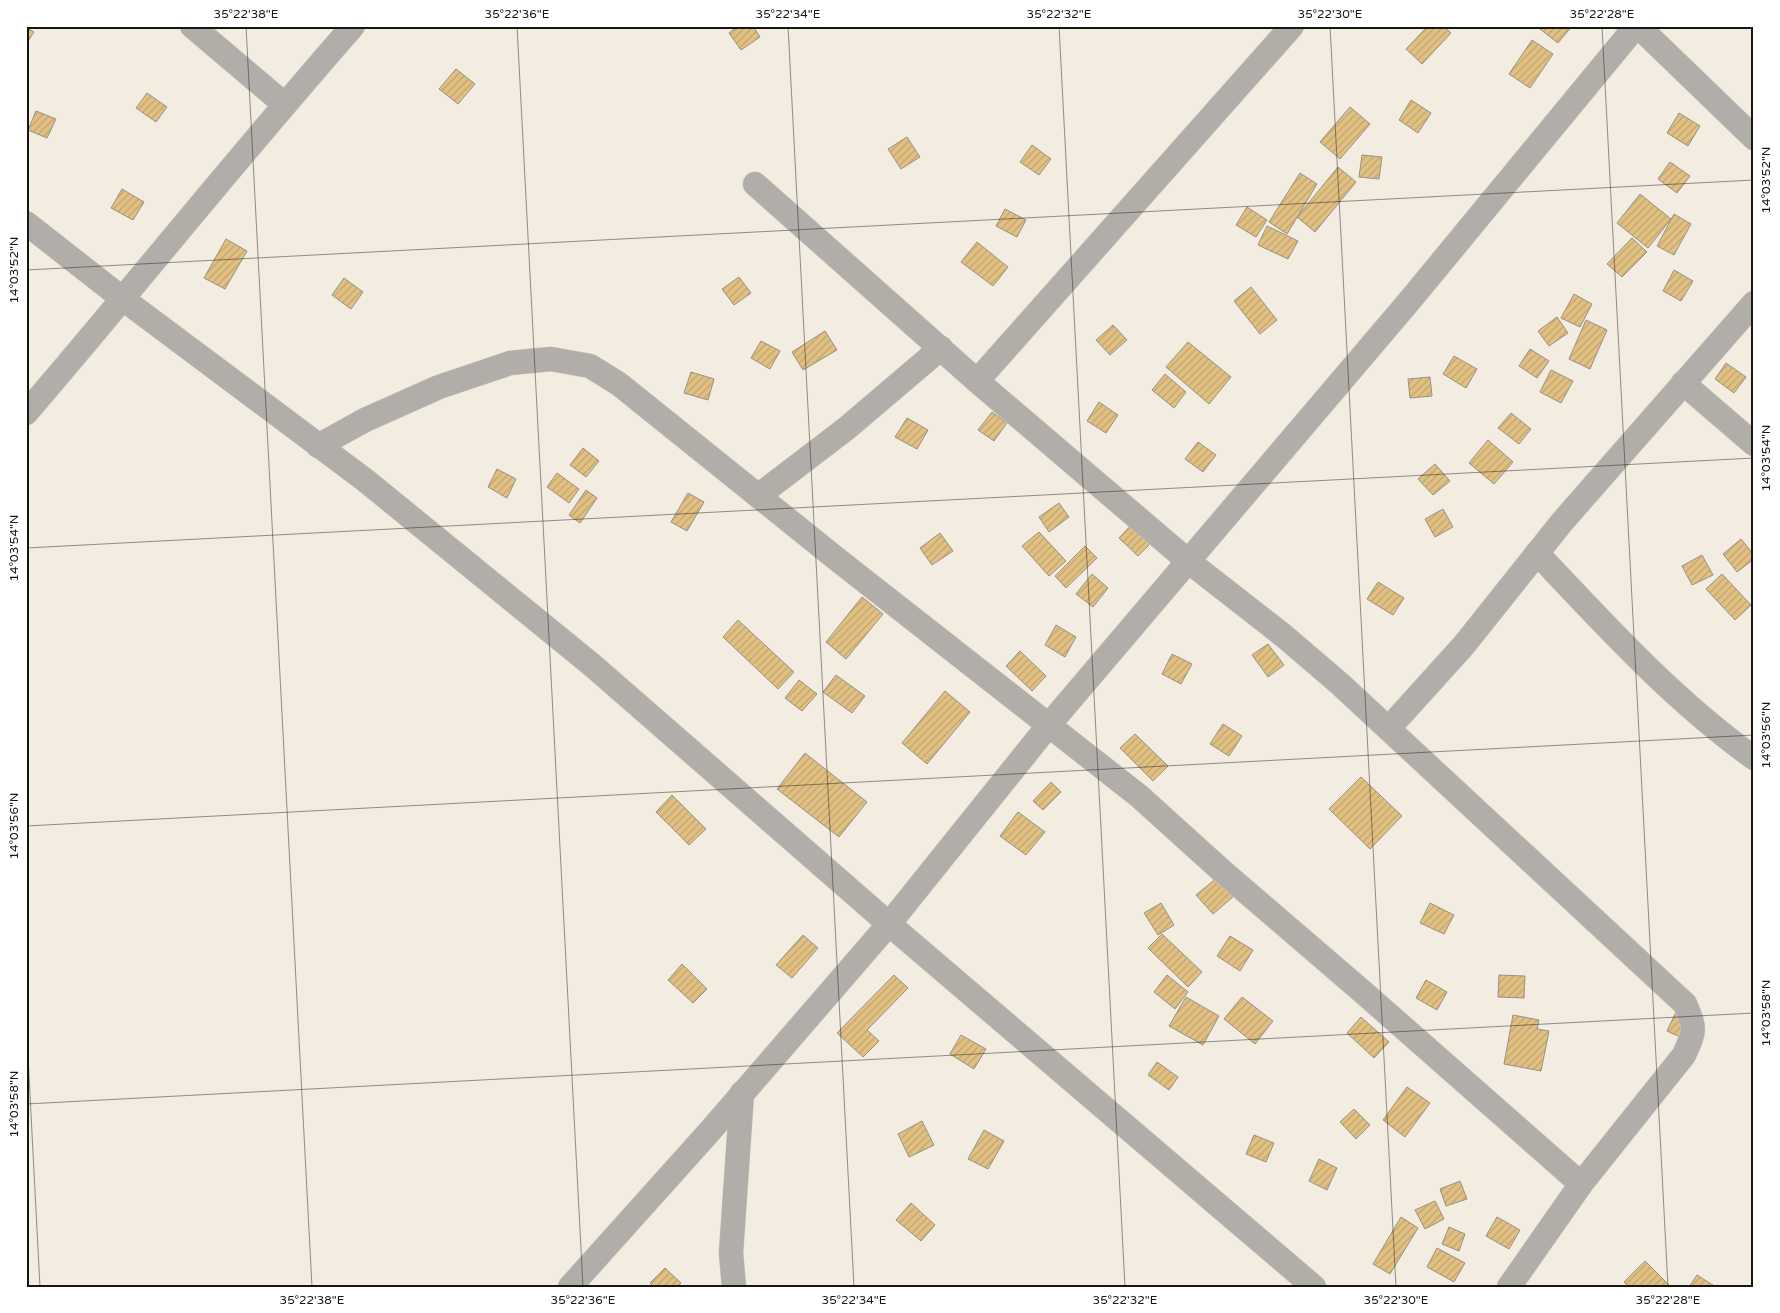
<svg xmlns="http://www.w3.org/2000/svg" width="1780" height="1313" font-family="'Varela Round',sans-serif">
<defs>
<pattern id="building-hatch" width="6" height="6" patternUnits="userSpaceOnUse" patternTransform="scale(1.25)"><rect width="6" height="6" fill="#e1c082"/><path d="M-1 1l2-2M0 6l6-6M5 7l2-2" fill="none" stroke="#c0a46f"/></pattern>
</defs>
<rect width="100%" height="100%" fill="#f2ece1"/>
<g fill="url(#building-hatch)" stroke="#979187">
<polygon points="738,26 753,26 760,37 741,50 729,33"/>
<polygon points="1428,26 1443,26 1451,33 1422,64 1406,49"/>
<polygon points="1536,26 1572,26 1558,43"/>
<polygon points="26,27 34,32 26,44"/>
<polygon points="1532,40 1553,54 1530,88 1509,74"/>
<polygon points="456,69 475,84 458,104 439,89"/>
<polygon points="147,93 167,107 156,122 136,108"/>
<polygon points="1411,100 1431,113 1418,133 1399,120"/>
<polygon points="1350,107 1370,124 1340,159 1320,142"/>
<polygon points="36,111 56,119 47,138 28,130"/>
<polygon points="1679,113 1700,126 1688,146 1667,133"/>
<polygon points="907,137 920,157 901,169 888,149"/>
<polygon points="1032,145 1051,159 1039,175 1020,162"/>
<polygon points="1362,155 1382,157 1379,179 1359,177"/>
<polygon points="1670,162 1690,176 1677,193 1658,179"/>
<polygon points="1338,167 1356,182 1315,232 1297,217"/>
<polygon points="1300,173 1317,184 1287,234 1269,222"/>
<polygon points="122,189 144,202 133,220 111,208"/>
<polygon points="1640,194 1671,219 1648,248 1617,223"/>
<polygon points="1247,207 1267,220 1256,237 1236,225"/>
<polygon points="1005,209 1026,220 1017,237 996,226"/>
<polygon points="1674,214 1691,224 1674,255 1657,246"/>
<polygon points="1267,226 1298,241 1288,259 1258,245"/>
<polygon points="1632,238 1647,252 1622,277 1607,264"/>
<polygon points="226,239 247,251 225,289 204,278"/>
<polygon points="977,242 1008,267 993,286 961,262"/>
<polygon points="1674,270 1693,281 1681,301 1663,291"/>
<polygon points="739,277 751,293 734,305 722,289"/>
<polygon points="344,278 363,292 351,309 332,295"/>
<polygon points="1251,287 1277,320 1260,334 1234,301"/>
<polygon points="1574,294 1592,304 1580,327 1561,318"/>
<polygon points="1557,317 1568,333 1549,346 1538,331"/>
<polygon points="1586,320 1607,330 1590,369 1569,359"/>
<polygon points="1113,325 1127,340 1110,355 1096,340"/>
<polygon points="825,331 837,350 803,370 792,352"/>
<polygon points="761,341 780,351 770,369 751,358"/>
<polygon points="1188,342 1231,377 1209,404 1166,367"/>
<polygon points="1530,349 1549,361 1537,378 1519,366"/>
<polygon points="1454,356 1477,369 1466,388 1443,374"/>
<polygon points="1726,363 1746,377 1734,393 1715,379"/>
<polygon points="1551,370 1573,381 1561,403 1540,392"/>
<polygon points="691,372 714,379 708,400 684,393"/>
<polygon points="1165,374 1186,392 1174,408 1152,390"/>
<polygon points="1430,377 1432,396 1410,398 1408,379"/>
<polygon points="1099,402 1118,415 1106,433 1087,421"/>
<polygon points="992,412 1007,423 994,441 978,430"/>
<polygon points="1511,413 1531,429 1519,444 1498,428"/>
<polygon points="907,418 928,430 917,449 895,437"/>
<polygon points="1488,440 1513,462 1494,484 1469,463"/>
<polygon points="1198,442 1216,455 1203,472 1185,459"/>
<polygon points="583,448 599,461 586,477 570,465"/>
<polygon points="1435,464 1450,481 1433,495 1418,479"/>
<polygon points="497,469 516,479 507,498 488,487"/>
<polygon points="557,473 579,489 569,503 547,487"/>
<polygon points="586,490 597,498 580,523 569,515"/>
<polygon points="688,493 704,502 687,531 671,522"/>
<polygon points="1059,503 1069,517 1049,532 1039,517"/>
<polygon points="1443,509 1453,527 1435,537 1425,519"/>
<polygon points="1135,521 1155,539 1138,556 1119,538"/>
<polygon points="1039,532 1066,561 1049,576 1022,546"/>
<polygon points="940,533 953,551 932,565 920,548"/>
<polygon points="1741,539 1754,555 1754,559 1737,572 1723,554"/>
<polygon points="1085,546 1097,558 1066,588 1055,576"/>
<polygon points="1702,555 1713,575 1692,585 1682,566"/>
<polygon points="1092,574 1108,588 1093,607 1076,594"/>
<polygon points="1722,574 1751,605 1735,620 1706,589"/>
<polygon points="1378,582 1404,598 1393,615 1367,599"/>
<polygon points="862,597 883,614 846,659 826,642"/>
<polygon points="738,620 794,672 778,689 723,637"/>
<polygon points="1056,625 1076,637 1065,657 1045,645"/>
<polygon points="1268,644 1284,665 1268,677 1252,655"/>
<polygon points="1020,651 1046,676 1032,691 1006,666"/>
<polygon points="1172,654 1192,664 1181,684 1162,674"/>
<polygon points="836,675 865,696 852,713 823,692"/>
<polygon points="799,680 817,694 802,711 785,698"/>
<polygon points="945,691 970,712 927,764 902,743"/>
<polygon points="1223,724 1242,736 1229,756 1210,744"/>
<polygon points="1135,734 1168,766 1153,781 1120,748"/>
<polygon points="805,753 867,802 839,837 777,789"/>
<polygon points="1361,777 1402,816 1370,849 1329,809"/>
<polygon points="1051,782 1061,792 1043,810 1033,801"/>
<polygon points="672,795 706,829 689,845 656,812"/>
<polygon points="1018,812 1045,832 1026,855 1000,836"/>
<polygon points="1218,877 1234,896 1213,914 1196,895"/>
<polygon points="1161,903 1174,925 1158,935 1144,913"/>
<polygon points="1430,903 1454,915 1444,934 1420,923"/>
<polygon points="1162,934 1202,972 1188,987 1148,948"/>
<polygon points="803,935 818,948 792,978 776,965"/>
<polygon points="1230,936 1253,950 1240,971 1217,956"/>
<polygon points="682,964 707,989 693,1003 668,980"/>
<polygon points="894,975 908,988 867,1030 879,1041 863,1057 837,1033"/>
<polygon points="1167,975 1188,992 1175,1009 1154,992"/>
<polygon points="1499,975 1525,976 1524,998 1498,997"/>
<polygon points="1426,980 1447,992 1437,1010 1416,998"/>
<polygon points="1186,997 1219,1016 1203,1045 1169,1026"/>
<polygon points="1242,997 1273,1021 1255,1044 1224,1019"/>
<polygon points="1676,1012 1689,1041 1667,1031"/>
<polygon points="1513,1015 1539,1020 1537,1029 1549,1031 1541,1071 1504,1064"/>
<polygon points="1361,1017 1389,1042 1374,1058 1347,1033"/>
<polygon points="961,1035 986,1049 974,1069 950,1054"/>
<polygon points="1157,1062 1178,1077 1169,1090 1148,1075"/>
<polygon points="1407,1087 1430,1103 1405,1137 1383,1120"/>
<polygon points="1354,1109 1370,1125 1356,1139 1340,1122"/>
<polygon points="922,1121 934,1145 909,1157 898,1134"/>
<polygon points="984,1130 1004,1141 988,1169 968,1159"/>
<polygon points="1254,1135 1274,1143 1266,1162 1246,1154"/>
<polygon points="1319,1159 1337,1168 1327,1190 1309,1181"/>
<polygon points="1460,1181 1467,1199 1446,1206 1440,1189"/>
<polygon points="1435,1201 1444,1219 1425,1229 1415,1210"/>
<polygon points="911,1203 935,1225 921,1241 896,1220"/>
<polygon points="1401,1217 1418,1228 1390,1274 1373,1264"/>
<polygon points="1497,1217 1520,1230 1509,1249 1486,1236"/>
<polygon points="1449,1227 1465,1234 1459,1251 1442,1244"/>
<polygon points="1437,1248 1465,1263 1454,1282 1427,1267"/>
<polygon points="1645,1261 1671,1287 1629,1287 1624,1282"/>
<polygon points="665,1268 681,1283 677,1287 654,1287 650,1283"/>
<polygon points="1697,1275 1716,1287 1689,1287"/>
</g>
<g fill="none" stroke-linecap="round" stroke-linejoin="round">
<defs>
<g id="street">
<polyline points="192,26 284,104"/>
<polyline points="1638,26 1754,138"/>
<path d="M755,184L977,381L1188,561L1284,636L1340,684L1685,1004C1696,1029 1695,1031 1684,1055L1581,1184L1509,1287"/>
<polyline points="26,223 123,299 365,480 592,665 889,924 1314,1287"/>
<polyline points="977,381 1292,26"/>
<polyline points="1683,383 1754,444"/>
<path d="M26,413C136,285 241,153 353,26"/>
<polyline points="318,446 365,420 439,387 510,363 551,359 590,366 619,384 838,560 1139,796 1222,871 1364,993 1581,1184"/>
<polyline points="758,496 847,428 941,348"/>
<path d="M1537,553C1605,625 1673,700 1754,758"/>
<polyline points="1389,728 1464,645 1562,522 1754,303"/>
<polyline points="570,1287 710,1131 889,924 1048,726 1411,299 1636,26"/>
<polyline points="734,1287 731,1253 742,1093"/>
</g>
</defs>
<use href="#street" stroke="#cfcac0" stroke-width="25"/>
<use href="#street" stroke="#b1aeaa" stroke-width="24"/>
</g>
<path fill="none" stroke="#181612" stroke-width="1" stroke-opacity="0.45" d="M246,26L312,1287M517,26L583,1287M788,26L854,1287M1059,26L1125,1287M1330,26L1396,1287M1602,26L1668,1287M26,270L1754,180M26,548L1754,458M26,826L1754,735M26,1018L40,1287M26,1104L1754,1013"/>
<rect width="1780" height="1313" fill="none" stroke="#ffffff" stroke-width="55"/>
<rect x="28" y="28" width="1724" height="1258" fill="none" stroke="#181612" stroke-width="2"/>
<g font-size="12" text-anchor="middle" fill="#181612">
<text x="246" y="18">35°22'38"E</text>
<text x="517" y="18">35°22'36"E</text>
<text x="788" y="18">35°22'34"E</text>
<text x="1059" y="18">35°22'32"E</text>
<text x="1330" y="18">35°22'30"E</text>
<text x="1602" y="18">35°22'28"E</text>
<text transform="translate(1766 180) rotate(-90)" y="4">14°03'52"N</text>
<text transform="translate(14 270) rotate(-90)" y="4">14°03'52"N</text>
<text transform="translate(1766 458) rotate(-90)" y="4">14°03'54"N</text>
<text transform="translate(14 548) rotate(-90)" y="4">14°03'54"N</text>
<text transform="translate(1766 735) rotate(-90)" y="4">14°03'56"N</text>
<text transform="translate(14 826) rotate(-90)" y="4">14°03'56"N</text>
<text transform="translate(1766 1013) rotate(-90)" y="4">14°03'58"N</text>
<text transform="translate(14 1104) rotate(-90)" y="4">14°03'58"N</text>
<text x="312" y="1304">35°22'38"E</text>
<text x="583" y="1304">35°22'36"E</text>
<text x="854" y="1304">35°22'34"E</text>
<text x="1125" y="1304">35°22'32"E</text>
<text x="1396" y="1304">35°22'30"E</text>
<text x="1668" y="1304">35°22'28"E</text>
</g>
</svg>
